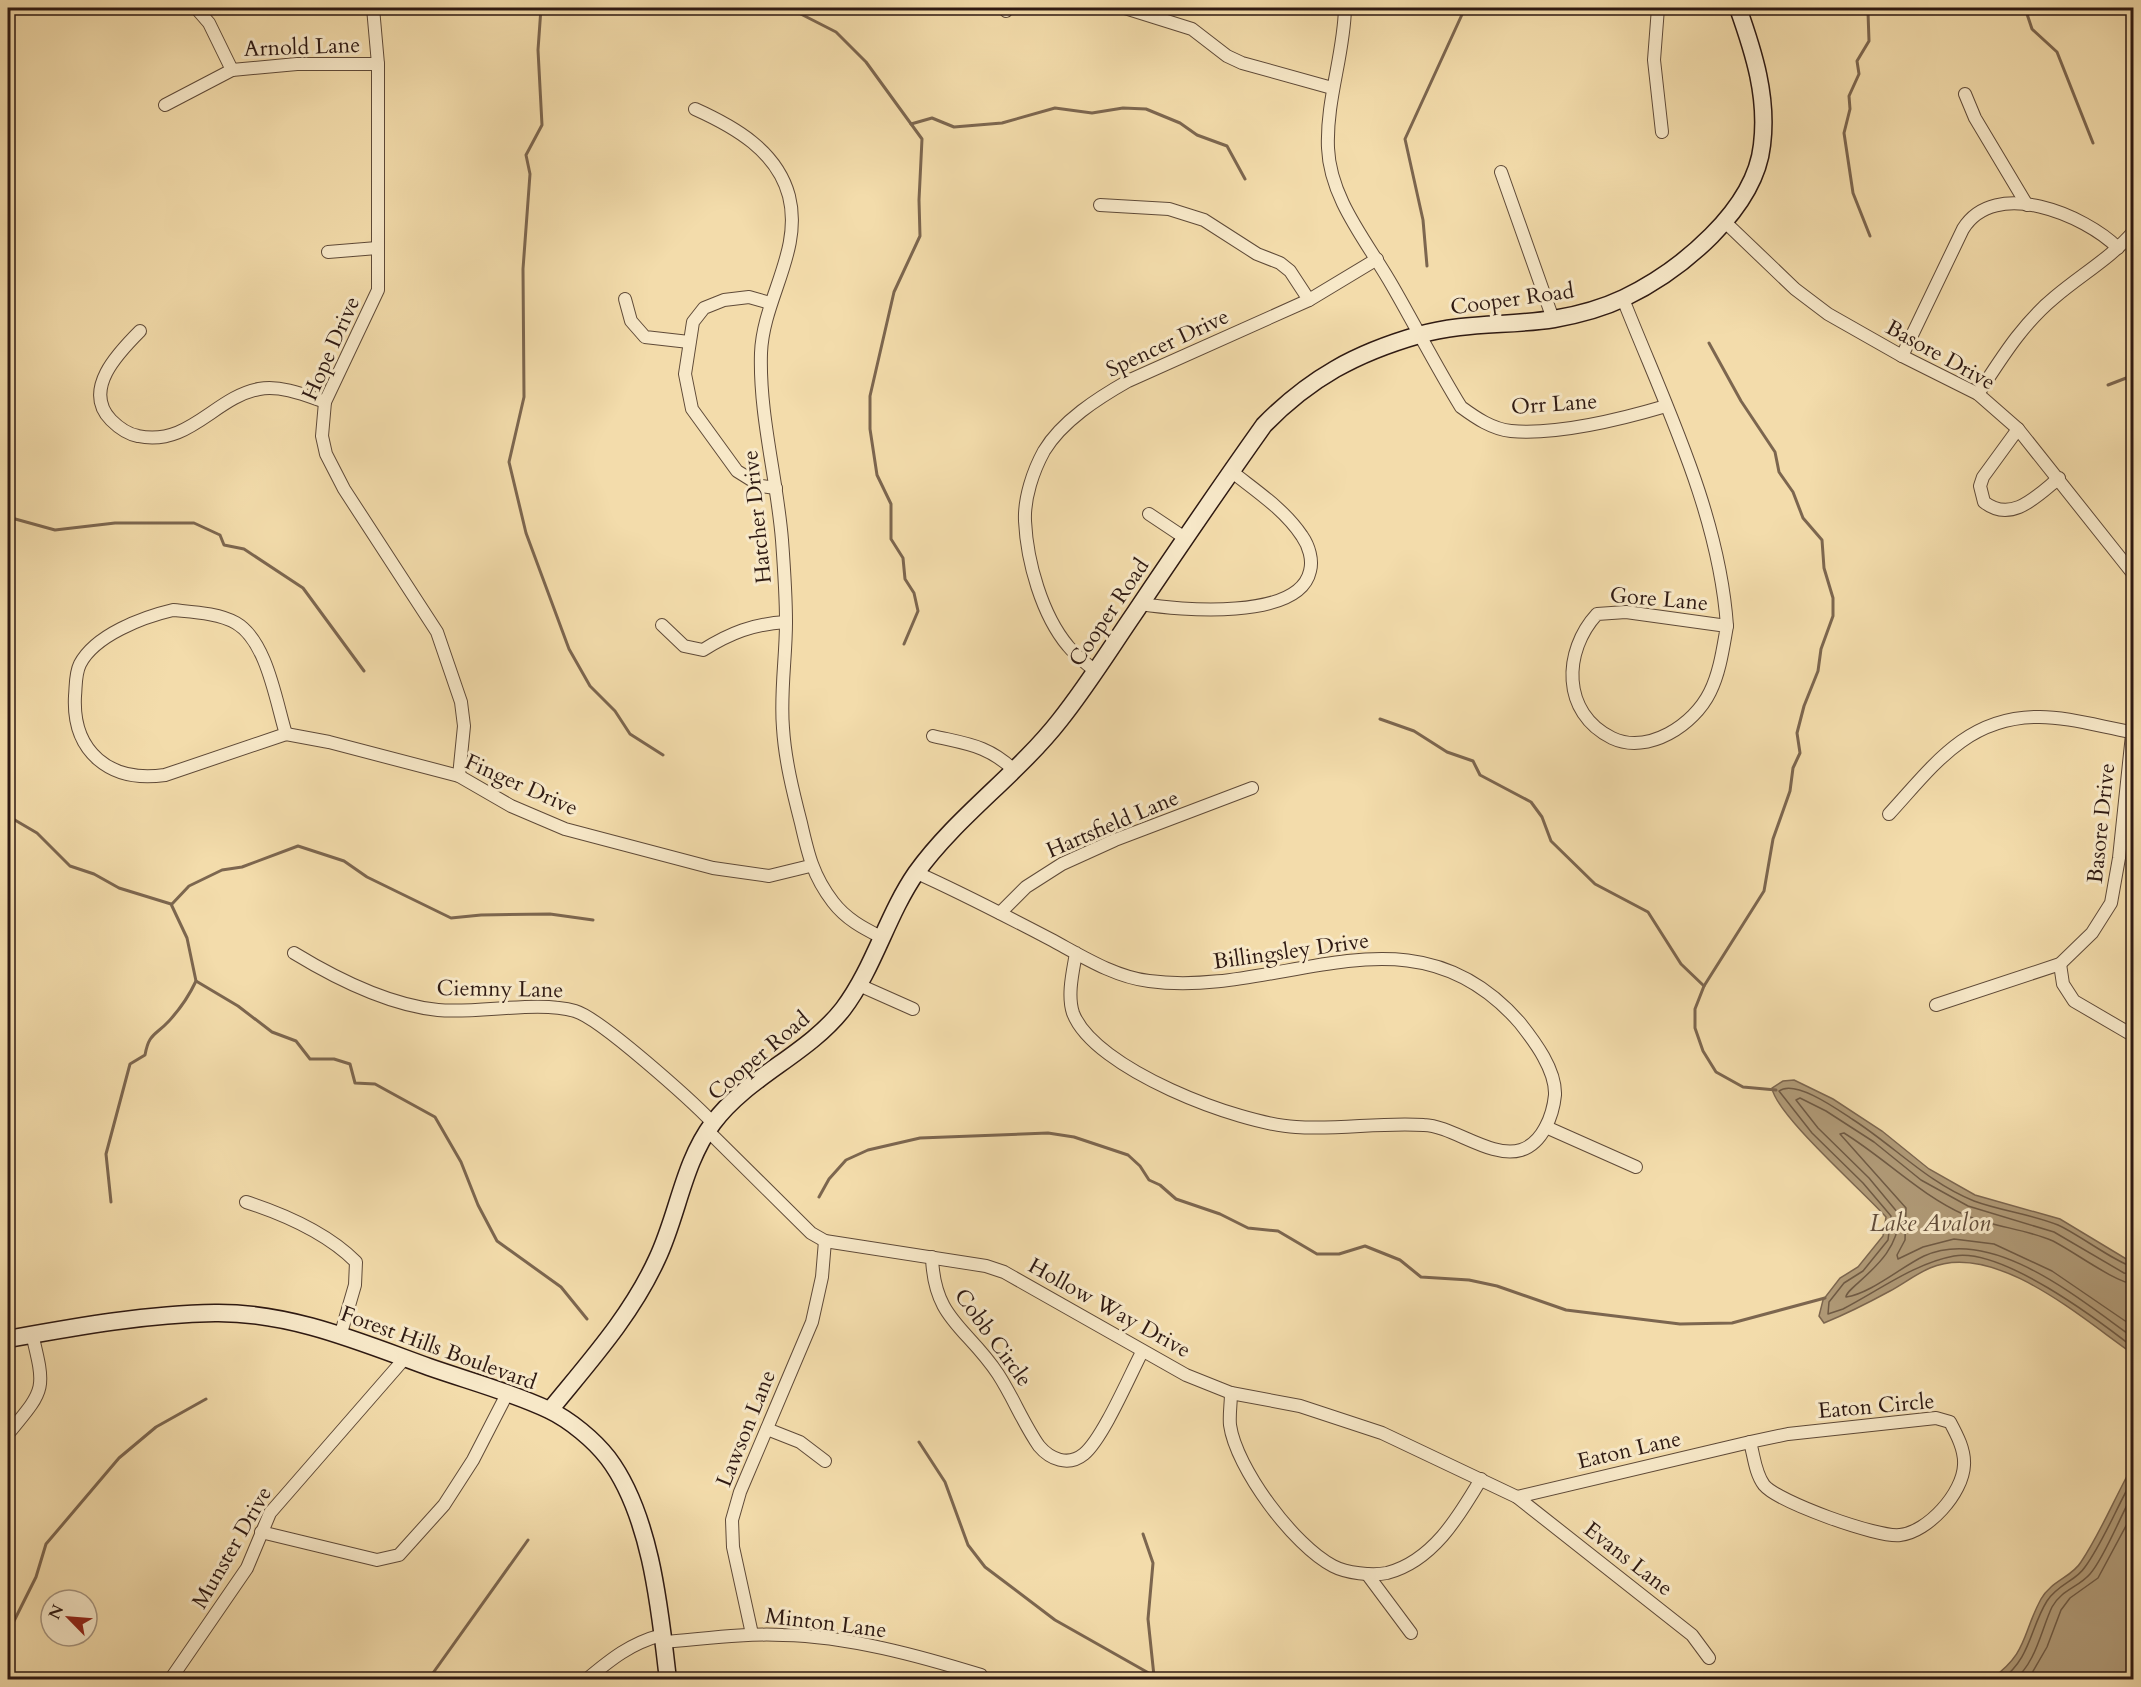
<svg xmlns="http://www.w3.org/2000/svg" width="2141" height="1687" font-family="Cardo,serif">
<rect width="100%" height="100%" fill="#f3dcab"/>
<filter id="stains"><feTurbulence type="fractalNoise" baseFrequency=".00333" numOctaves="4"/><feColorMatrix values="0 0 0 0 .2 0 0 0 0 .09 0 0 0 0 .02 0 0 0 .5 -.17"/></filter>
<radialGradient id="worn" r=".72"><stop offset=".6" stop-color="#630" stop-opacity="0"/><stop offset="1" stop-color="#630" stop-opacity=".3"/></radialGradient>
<g fill="#b09a77" stroke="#7c664f" stroke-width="1.5">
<path d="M1794,1080L1833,1099L1882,1131L1929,1169L1975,1195L2060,1219L2133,1263V1358L2129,1351C2079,1316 1994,1241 1930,1268C1916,1274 1903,1284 1890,1291C1868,1303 1846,1314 1824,1323L1819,1316L1823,1300L1840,1278L1858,1267L1883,1236L1886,1217C1863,1191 1776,1115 1772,1088L1783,1081Z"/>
<path d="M2133,1465V1679H1991C2028,1653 2022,1634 2041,1599C2051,1581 2072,1577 2081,1562C2101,1532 2115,1497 2133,1465Z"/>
</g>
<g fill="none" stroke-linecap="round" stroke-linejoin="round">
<g stroke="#6f5a44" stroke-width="1.5">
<path d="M2134,1267C2121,1266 2075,1232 2058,1225C2031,1214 2001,1211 1974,1201C1928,1183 1893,1145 1852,1119C1837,1109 1795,1079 1779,1091L1812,1133L1863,1183L1891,1216L1888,1240L1863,1271L1844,1283L1829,1302L1828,1314L1843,1309C1878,1291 1915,1263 1954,1256C2001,1247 2097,1319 2134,1348"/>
<path d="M2134,1275L2124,1273L2054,1232L1968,1206L1921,1180L1874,1142L1826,1111L1800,1098L1796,1100L1818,1128L1869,1178L1898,1213C1904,1258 1845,1287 1846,1297C1870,1294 1901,1267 1924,1256C1993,1225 2080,1300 2134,1338"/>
<path d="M2134,1284C2116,1283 2073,1251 2053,1241C2026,1229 1993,1227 1965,1215C1920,1195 1886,1159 1844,1133L1840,1134L1906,1208L1905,1240L1897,1255L1898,1259L1923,1247L1954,1239L1994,1244L2052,1271L2134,1327"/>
<path d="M2001,1680C2031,1658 2030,1628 2047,1601C2058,1584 2076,1581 2085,1567C2104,1541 2117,1506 2134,1477"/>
<path d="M2014,1680C2036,1663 2041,1630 2052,1607C2061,1590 2079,1587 2090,1574C2105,1557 2121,1514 2134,1492"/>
<polyline points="2028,1680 2047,1647 2061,1610 2070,1598 2098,1578 2134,1511"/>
</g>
<g stroke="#7c664f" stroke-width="3">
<polyline points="541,8 538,50 542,125 526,155 530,174 523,269 524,397 509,462 526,533 569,649 590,686 615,711 630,734 663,755"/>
<polyline points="789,8 836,32 866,62 922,139 919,200 920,236 894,292 870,396 870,429 877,475 891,504 891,539 903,558 905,579 914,593 918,611 904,644"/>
<polyline points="2025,8 2032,29 2057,52 2093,143"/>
<polyline points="911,124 932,118 954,127 1002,123 1055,108 1092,113 1123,108 1146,109 1180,123 1197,135 1227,146 1245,179"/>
<polyline points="1870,236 1853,193 1844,133 1850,109 1849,96 1859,74 1857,61 1869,41 1868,12 1872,8"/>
<polyline points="1427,266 1423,220 1405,139 1465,8"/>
<polyline points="1709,343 1741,401 1775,452 1779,472 1793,492 1803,518 1822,540 1824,568 1833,598 1833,616 1821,649 1818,671 1804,706 1797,733 1800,753 1793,768 1790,791 1773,839 1764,891 1704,986 1695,1009 1695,1028 1703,1051 1716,1072 1743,1087 1776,1090"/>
<polyline points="2108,385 2134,375"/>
<polyline points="8,517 55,530 115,523 194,523 220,535 224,545 244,549 303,588 364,671"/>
<polyline points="1380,719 1414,731 1447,752 1473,761 1480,775 1531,802 1542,817 1551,841 1595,884 1648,912 1681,964 1704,986"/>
<polyline points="8,816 37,833 70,866 94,874 119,888 171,904 187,938 196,981 238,1006 272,1032 296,1041 310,1059 334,1059 350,1064 355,1083 375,1084 435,1117 461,1162 478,1205 497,1241 561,1287 587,1319"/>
<polyline points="172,904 189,886 222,870 242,867 298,846 344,861 367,877 451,918 481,915 550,914 593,920"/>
<polyline points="819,1197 829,1179 846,1160 868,1150 920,1138 1048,1133 1074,1137 1128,1155 1140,1166 1149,1180 1160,1185 1176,1199 1220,1214 1248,1228 1278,1231 1317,1254 1339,1254 1365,1246 1400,1260 1421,1277 1469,1280 1497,1286 1566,1310 1680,1324 1732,1323 1825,1298"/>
<path d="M111,1202L106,1154L130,1064L145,1055C149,1033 155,1036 169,1021C180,1009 189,996 196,981"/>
<polyline points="919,1442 945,1482 968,1545 985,1567 1055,1620 1154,1676 1155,1680"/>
<polyline points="1143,1534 1153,1563 1148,1619 1154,1676"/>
<polyline points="8,1633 36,1577 46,1544 119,1458 156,1427 206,1399"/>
<polyline points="428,1680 528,1540"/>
</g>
<defs>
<g id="street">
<polyline points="196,8 209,23 232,70"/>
<polyline points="373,8 378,64 378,290 325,402 322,436 326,454 344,489 437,632 461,702 464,726 459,776"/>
<polyline points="1125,8 1192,29 1227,56 1242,63 1332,88"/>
<path d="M1345,8C1344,55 1326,100 1328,148C1330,200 1369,244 1393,287C1416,327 1437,368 1461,407C1476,418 1492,429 1511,431C1556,435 1622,419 1666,406"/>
<polyline points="1658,8 1654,60 1662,132"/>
<polyline points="1006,11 1008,8"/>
<polyline points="1965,94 1975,118 2027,205"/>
<polyline points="165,105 232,70 297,64 378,64"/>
<path d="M695,109C735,127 777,151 789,196C803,251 763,299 761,353C759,415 777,478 782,540C784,567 786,595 786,622C786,658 780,693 783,728C785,760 793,792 801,823C808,854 813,876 833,902C846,919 863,928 881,937"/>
<polyline points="1501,172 1553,319"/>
<polyline points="1100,205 1169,209 1204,220 1257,254 1280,263 1290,271 1309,300"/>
<polyline points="1725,222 1795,289 1828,314 1902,356 1978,394 2018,429 2134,575"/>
<polyline points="328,252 377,248"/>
<polyline points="625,299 631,321 645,337 689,342"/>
<path d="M1623,299C1665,405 1719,512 1727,626"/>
<polyline points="770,303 749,297 724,300 704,308 693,322 685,374 692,409 737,471 761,486 776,488"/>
<path d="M140,331C118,353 82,390 111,420C119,428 127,434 138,436C189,447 215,397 259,389C281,385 305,395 325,402"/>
<path d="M1902,356L1963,229C1995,177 2085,215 2118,248"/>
<path d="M1978,394C2001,359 2022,324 2055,297C2082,274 2111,258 2134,231"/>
<path d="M2018,429L1983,477L1980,486L1984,502C2012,524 2038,495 2059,478"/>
<polyline points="1149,514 1185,538"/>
<path d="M1141,604C1179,610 1299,621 1310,571C1313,560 1309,546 1302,536C1284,509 1256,491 1231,471"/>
<path d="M173,610C192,612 219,613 236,623C267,641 276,702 286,734L165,775C110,783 72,752 75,696C76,686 75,674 80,664C95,635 143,617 173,610Z"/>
<path d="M1626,612L1727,626C1723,648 1720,672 1710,692C1694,725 1648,755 1612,738C1561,713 1563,651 1597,614Z"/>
<path d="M662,625L684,646L703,650C730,633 753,624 786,622"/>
<path d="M1095,671C1086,663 1076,656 1068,646C1042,615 1027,562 1025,521C1024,498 1033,471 1044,451C1062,421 1098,398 1128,381L1309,300L1377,259"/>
<polyline points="286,734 329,742 459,776 511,806 565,829 713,868 769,876 810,866"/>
<path d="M933,736C967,744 988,745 1015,771"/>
<path d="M1889,814C1933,766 1966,718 2036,717C2065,716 2102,727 2131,732"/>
<path d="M917,873C962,893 1006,916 1050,939C1080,955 1114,977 1149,981C1281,999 1411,897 1520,1023C1535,1042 1556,1070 1555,1095C1553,1115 1543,1143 1521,1150C1491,1159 1453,1126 1424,1125C1381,1122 1339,1130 1296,1127C1239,1124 1094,1069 1073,1013C1067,995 1073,971 1076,953"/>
<polyline points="1000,913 1026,887 1062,864 1115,840 1252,788"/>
<path d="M294,953C335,978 389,1005 438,1010C478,1014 538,1000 575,1011C600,1018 692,1101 713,1123"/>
<polyline points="2060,964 2063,984 2074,1001 2134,1036"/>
<polyline points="859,985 913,1009"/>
<polyline points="1936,1005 2060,964 2092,933 2111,903 2119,858 2134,716"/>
<polyline points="1546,1127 1636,1167"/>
<polyline points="708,1131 811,1233 825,1241 986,1266 1004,1272 1186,1375 1231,1393 1300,1406 1382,1433 1517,1497 1692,1635 1709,1658"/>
<path d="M246,1202C283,1214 328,1234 356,1262L355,1285L341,1333"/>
<path d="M932,1257C934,1320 967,1327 998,1374C1013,1397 1023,1423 1039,1446C1050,1459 1068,1467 1084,1454C1103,1438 1129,1377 1142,1352"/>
<path d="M1231,1393C1231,1403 1229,1415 1230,1425C1236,1468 1294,1546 1333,1566C1346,1573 1372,1576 1387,1573C1433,1561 1459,1516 1481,1479"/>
<path d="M1936,1418L1950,1422C1957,1435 1965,1450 1964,1465C1963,1493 1928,1532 1900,1535C1878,1538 1778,1502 1764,1485C1755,1473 1754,1456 1750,1442L1788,1434Z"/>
<polyline points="767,1429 800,1442 825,1461"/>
<path d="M8,1434C45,1389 46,1391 32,1334"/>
<polyline points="1517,1497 1750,1442"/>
<polyline points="261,1532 377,1560 399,1555 444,1505 473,1460 507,1394"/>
<polyline points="1367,1574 1411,1633"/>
<polyline points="752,1634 733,1547 732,1520 740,1492 812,1322 822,1277 825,1241"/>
<path d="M663,1642C703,1639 743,1633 783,1635C847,1636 920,1656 981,1675"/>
<polyline points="170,1680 247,1568 270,1513 405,1358"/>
<path d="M586,1680C611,1659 631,1643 662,1635"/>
</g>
<g id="secondary">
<path d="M8,1339C75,1327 146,1314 215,1313C290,1312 360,1342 429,1367C469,1381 511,1392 549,1410C570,1420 594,1440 608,1458C651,1515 660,1610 668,1680"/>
<path d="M550,1410C589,1362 631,1316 657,1259C678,1215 683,1163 713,1123C748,1076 807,1055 843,1009C874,968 887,915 916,873C956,817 1017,775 1060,720C1087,686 1110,649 1134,614C1177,550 1220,487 1264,425C1310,378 1356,353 1419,335C1462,322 1510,326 1554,319C1577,315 1603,308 1624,298C1680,271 1755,210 1762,145C1768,97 1754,53 1738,8"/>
</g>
</defs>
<use href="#street" stroke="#5f4a38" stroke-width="14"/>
<use href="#secondary" stroke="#2e1912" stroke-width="19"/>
<use href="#street" stroke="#f7e8c8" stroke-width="12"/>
<use href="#secondary" stroke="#f7e8c8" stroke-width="16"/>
</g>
<g text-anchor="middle" stroke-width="6" stroke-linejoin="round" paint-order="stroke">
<g font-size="22" fill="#2e1912" stroke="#f7e8c8">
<text transform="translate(302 46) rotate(-2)" y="8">Arnold Lane</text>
<text transform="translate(1512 298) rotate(-8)" y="8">Cooper Road</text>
<text transform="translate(1167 342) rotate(-25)" y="8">Spencer Drive</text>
<text transform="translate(330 348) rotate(-66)" y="8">Hope Drive</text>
<text transform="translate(1941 354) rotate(29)" y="8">Basore Drive</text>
<text transform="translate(1554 403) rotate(-4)" y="8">Orr Lane</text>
<text transform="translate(756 517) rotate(-96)" y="8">Hatcher Drive</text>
<text transform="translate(1659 598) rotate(5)" y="8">Gore Lane</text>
<text transform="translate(1108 612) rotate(-56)" y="8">Cooper Road</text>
<text transform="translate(522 784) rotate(24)" y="8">Finger Drive</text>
<text transform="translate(1112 823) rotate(-23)" y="8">Hartsfield Lane</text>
<text transform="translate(2100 823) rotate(-84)" y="8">Basore Drive</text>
<text transform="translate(1291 950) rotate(-8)" y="8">Billingsley Drive</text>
<text transform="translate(500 988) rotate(1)" y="8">Ciemny Lane</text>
<text transform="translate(758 1055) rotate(-40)" y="8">Cooper Road</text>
<text transform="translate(1110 1307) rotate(29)" y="8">Hollow Way Drive</text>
<text transform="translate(994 1337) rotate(54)" y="8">Cobb Circle</text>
<text transform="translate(439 1347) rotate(20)" y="8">Forest Hills Boulevard</text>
<text transform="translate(1876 1405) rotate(-5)" y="8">Eaton Circle</text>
<text transform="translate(745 1428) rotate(-68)" y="8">Lawson Lane</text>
<text transform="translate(1629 1449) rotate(-13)" y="8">Eaton Lane</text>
<text transform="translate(231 1547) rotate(-60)" y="8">Munster Drive</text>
<text transform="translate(1629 1558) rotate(38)" y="8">Evans Lane</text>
<text transform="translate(826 1622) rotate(7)" y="8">Minton Lane</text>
</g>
<g font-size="24" font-style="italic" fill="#624d3a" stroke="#f7e8c8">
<text x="1930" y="1231">Lake Avalon</text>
</g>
</g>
<rect width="2141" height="1687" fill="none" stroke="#f3dcab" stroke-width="30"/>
<rect x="9" y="9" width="2123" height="1669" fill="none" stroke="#2e1912" stroke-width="3"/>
<rect x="15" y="15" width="2111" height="1657" fill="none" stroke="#2e1912" stroke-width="1.5"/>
<g transform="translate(69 1618) rotate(295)"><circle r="28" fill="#f7e8c8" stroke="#a7957f" stroke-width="1.5"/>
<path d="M0-4.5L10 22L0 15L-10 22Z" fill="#8f2418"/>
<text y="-9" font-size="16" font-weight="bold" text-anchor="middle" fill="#2e1912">N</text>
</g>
<rect width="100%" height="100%" filter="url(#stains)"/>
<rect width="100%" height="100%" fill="url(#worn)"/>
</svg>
